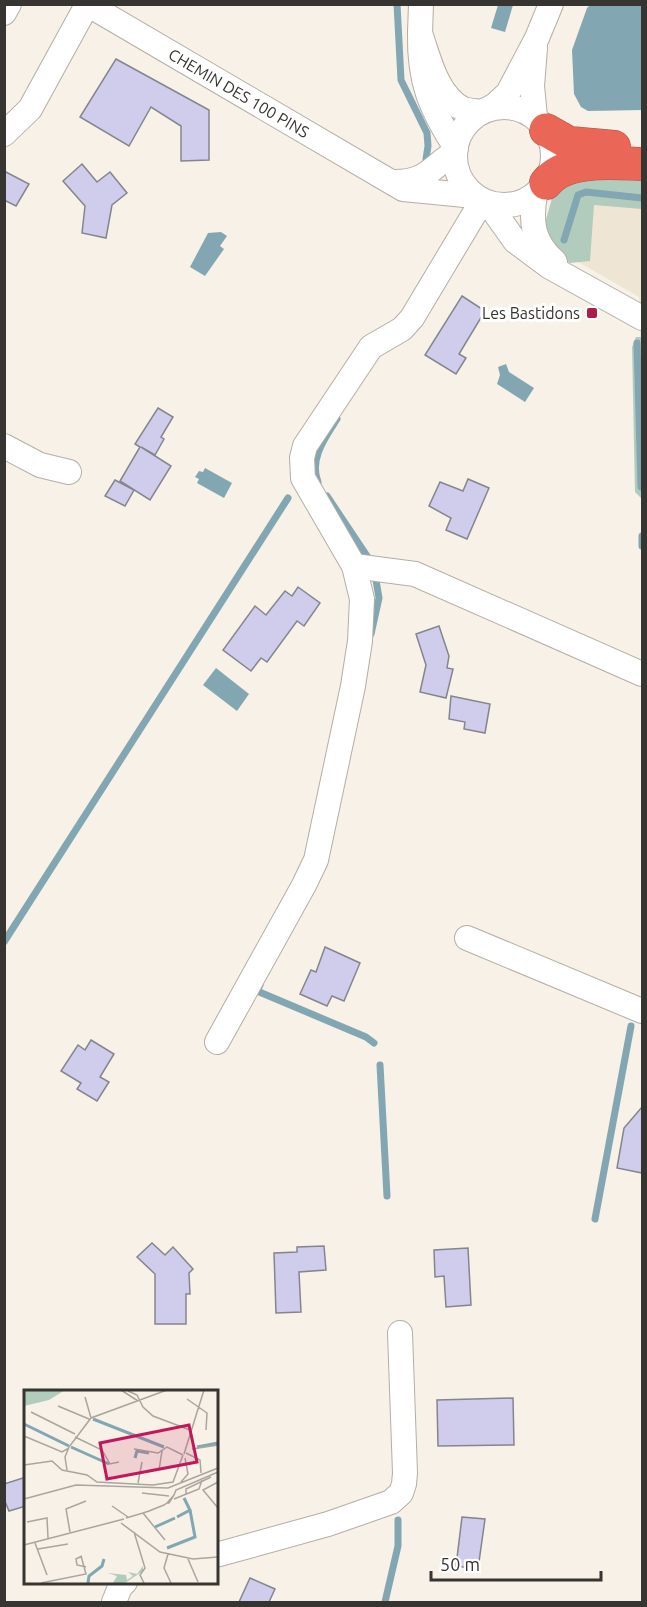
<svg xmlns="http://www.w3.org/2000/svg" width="647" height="1607" font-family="Ubuntu,sans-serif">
<rect width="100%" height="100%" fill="#f7f1e7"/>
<polygon fill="#efe5d5" points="574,185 642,188 642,396 639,297 556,249"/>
<g fill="#b1ccbd">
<polygon points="574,176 642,177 642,209 594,205 590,261 570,263 548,249 545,223 554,191"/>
<polygon points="636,337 642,337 642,499 635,492 632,347"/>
</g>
<g fill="#82a7b3">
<polygon points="498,5 513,5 505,32 491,28"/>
<polygon points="590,5 642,5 642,110 588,111 581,107 574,94 572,50 587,8"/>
<polygon points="221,232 227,236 220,246 224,249 205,276 190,267 208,233"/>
<polygon points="506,364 509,372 534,388 525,402 497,384 500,375 498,367"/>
<polygon points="205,468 232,483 224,498 197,483 199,479 195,477 199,471 203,472"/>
<polygon points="216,668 249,694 237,711 203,685"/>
</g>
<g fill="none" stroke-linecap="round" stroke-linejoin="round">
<g stroke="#82a7b3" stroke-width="7">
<polyline points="397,4 401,80 427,133 428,146 426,159"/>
<polyline points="564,240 578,195 586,192 642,198"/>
<polyline points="637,343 641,487"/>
<path d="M318,482C309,459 325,438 337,419"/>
<polyline points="327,496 369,559"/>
<polyline points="642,536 642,546"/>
<polyline points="371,634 379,598 376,580"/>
<polyline points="4,942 288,498"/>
<polyline points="260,985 257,991 366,1037 374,1043"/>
<polyline points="380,1065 387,1196"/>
<polyline points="595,1219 631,1026"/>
<polyline points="385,1602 398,1546 398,1520"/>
</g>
</g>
<g fill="#cfccec" stroke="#85858f" stroke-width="1.5">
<polygon points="116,59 209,110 209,160 181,161 181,126 151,107 129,146 80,117"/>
<polygon points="82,164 97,182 110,172 127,193 112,205 106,238 82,233 85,206 63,181"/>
<polygon points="4,171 29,184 16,206 4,200"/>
<polygon points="462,296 485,311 459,354 466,358 456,374 425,355"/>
<polygon points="158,408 173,417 161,437 164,439 155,455 141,447 171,466 150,500 120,481 140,447 135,444"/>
<polygon points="468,479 489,488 467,539 446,530 451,518 429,506 440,482 463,491"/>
<polygon points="115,480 134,490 125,506 105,496"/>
<polygon points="298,587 320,603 304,626 297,621 267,662 261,658 251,671 223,650 255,606 266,615 285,591 292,596"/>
<polygon points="439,626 449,656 447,668 453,669 446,698 420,692 426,665 416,634"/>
<polygon points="451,696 490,704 485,733 464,729 465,722 449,719"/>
<polygon points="325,947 360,963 344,1001 332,996 327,1006 300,994 311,970 316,972"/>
<polygon points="91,1040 114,1054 100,1077 109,1082 97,1101 77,1089 81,1083 61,1071 78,1045 85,1050"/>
<polygon points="642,1107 642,1173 617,1168 624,1128"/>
<polygon points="152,1243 165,1255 173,1247 193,1269 189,1273 190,1294 186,1294 186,1324 155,1324 155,1274 137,1257"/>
<polygon points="324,1246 326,1270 299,1272 301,1312 276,1313 274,1253 297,1252 297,1247"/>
<polygon points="468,1248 471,1305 446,1307 444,1276 435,1277 434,1250"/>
<polygon points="513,1398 514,1445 438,1446 437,1400"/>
<polygon points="26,1477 26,1506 9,1511 4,1499 4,1484"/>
<polygon points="462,1517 485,1519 478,1569 456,1566"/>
<polygon points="250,1578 275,1589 269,1602 239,1602"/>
</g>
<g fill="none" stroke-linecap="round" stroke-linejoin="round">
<defs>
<g id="minor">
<path id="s1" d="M87,4L403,189L475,196"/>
<polyline points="4,13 9,4"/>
<polyline points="420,33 421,4"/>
<polyline points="535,48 532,86 535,117"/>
<circle cx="504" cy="156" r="49"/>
<polyline points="486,110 495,105 508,93 537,38 551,4"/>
<polyline points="4,134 30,109 87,5"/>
<path d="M456,148C430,108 419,81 420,33C429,59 437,96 463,109C469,111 476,111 482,112"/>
<path d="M395,182C427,182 431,167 455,152"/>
<path d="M535,195C530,223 533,242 555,262"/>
<polyline points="488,203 515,241 550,267 642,318"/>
<polyline points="4,446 40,465 69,472"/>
<polyline points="354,566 415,574 642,674"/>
<polyline points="467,938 642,1011"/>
<polyline points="217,1042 304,885 316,860 353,686 360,641 362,599 354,566 303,478 302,458 305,446 371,347 402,329 412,318 476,211 485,202"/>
<polyline points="216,1555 328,1524 391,1502 401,1493 404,1484 405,1473 400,1333"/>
<polyline points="114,1602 120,1587 125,1582"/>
</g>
<g id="highway">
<polyline points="546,130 569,143 614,147"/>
<path d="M546,183C565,158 614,163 642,164"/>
</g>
</defs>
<use href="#minor" stroke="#b4aea5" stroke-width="26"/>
<use href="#highway" stroke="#ab5549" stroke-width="34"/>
<use href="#minor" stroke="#fff" stroke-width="24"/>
<use href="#highway" stroke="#ea6656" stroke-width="33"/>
</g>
<rect fill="#af1c47" stroke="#fff" stroke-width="2" x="586" y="307" width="12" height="12" rx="3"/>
<g text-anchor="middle" stroke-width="6" stroke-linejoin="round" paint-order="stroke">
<g font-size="16" fill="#373531" stroke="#fff">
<text dy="6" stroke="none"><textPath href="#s1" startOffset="176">CHEMIN DES 100 PINS</textPath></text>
</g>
<g font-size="16" fill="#373531" stroke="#fff" text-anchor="end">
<text x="580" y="319">Les Bastidons</text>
</g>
</g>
<g transform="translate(24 1390)">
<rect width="194" height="194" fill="#f7f1e7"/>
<path d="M0,0H41L25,10L0,16ZM119,176V181L101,193H89L93,186L84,183L102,185L103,190L109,186L104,182L113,184Z" fill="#b1ccbd"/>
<path fill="none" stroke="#82a7b3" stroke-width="3" d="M69,29L140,57M0,34L45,56M47,57L85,74M173,57L194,53M111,68L113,61L125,63M153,127L166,120L160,108M131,137L151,128M143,158L171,147L166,120M64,193L65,186L78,176L80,169"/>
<path fill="none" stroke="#aaa69e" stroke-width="1.5" d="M97,0L114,11M104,1L113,5L119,17L129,26L166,40M61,7L67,28M163,9L183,23L182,40M34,16L65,29M7,22L51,44M0,46L38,62L45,58M51,47L78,60L86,74L95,72M110,59L134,63L143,57L159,65M168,59L194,55M162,63L176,70L177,83M160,64L180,0M0,75L28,71L38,80L63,85L73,92L129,95L149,92L159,65M43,80L41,67L45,57L67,28L143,0M135,80L138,61M157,92L164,84L161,68M194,92L179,100L194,118M114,93L118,72M118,103L145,106M150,105L152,100L194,82M162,105V99L187,87M0,109L52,95L144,98L194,78M150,109L175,99L178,90M88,116L104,127M119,123L141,150M102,128L119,123L125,121L140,115L143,113H145L150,105L143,113M3,132L23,128L24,148M97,133L136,162L169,169L194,167M46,142L42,119L62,111M110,142L121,178L116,185L120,193M11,153L23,185M0,155L100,129M14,159L44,154M144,164L140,178L147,193M58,166L52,169L53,175L62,177M164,169L174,192M17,193L62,184L57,166"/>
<path fill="#c2185b" fill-opacity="0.15" stroke="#c2185b" stroke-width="3" d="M165,35L173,72L83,89L76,53Z"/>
<rect width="194" height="194" fill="none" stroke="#373531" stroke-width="3"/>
</g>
<rect width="647" height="1607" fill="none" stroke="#373531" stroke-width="12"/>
<path d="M431 1571v9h170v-9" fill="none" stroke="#373531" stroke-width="3"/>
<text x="440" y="1571" font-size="18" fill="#373531" stroke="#ffffff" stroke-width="4.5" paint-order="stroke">50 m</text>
</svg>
